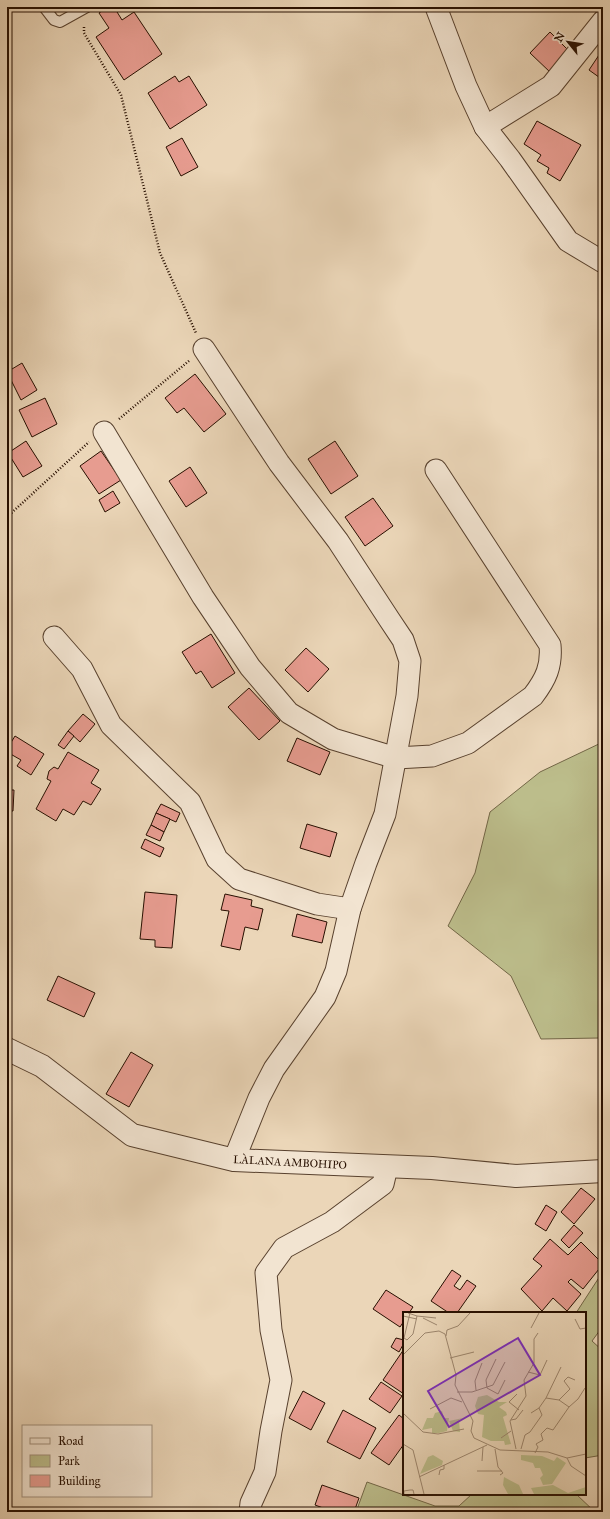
<svg xmlns="http://www.w3.org/2000/svg" width="610" height="1519" font-family="'IM FELL Great Primer',serif">
<rect width="100%" height="100%" fill="#ebd6b8"/>
<filter id="stains"><feTurbulence type="fractalNoise" baseFrequency=".005" numOctaves="4"/><feColorMatrix values="0 0 0 0 .2 0 0 0 0 .09 0 0 0 0 .02 0 0 0 .5 -.17"/></filter>
<radialGradient id="worn" r=".72"><stop offset=".6" stop-color="#630" stop-opacity="0"/><stop offset="1" stop-color="#630" stop-opacity=".3"/></radialGradient>
<g fill="#bcbd8b" stroke="#726646">
<polygon points="603,742 603,1039 599,1038 541,1039 511,976 448,926 475,873 490,812 540,772"/>
<polygon points="600,1276 603,1279 603,1326 592,1341 603,1351 603,1455 585,1458 585,1313 576,1313"/>
<polygon points="367,1482 435,1506 459,1506 472,1494 576,1494 595,1512 356,1512"/>
</g>
<g fill="#e79c90" stroke="#270f00">
<polygon points="108,7 114,7 122,20 134,12 162,54 124,80 96,37 109,28 99,13"/>
<polygon points="550,32 571,53 551,73 530,53"/>
<polygon points="603,49 603,80 589,70"/>
<polygon points="175,76 179,82 189,76 207,105 170,129 148,93"/>
<polygon points="537,121 581,145 560,181 547,173 549,168 537,161 541,155 524,144"/>
<polygon points="182,138 198,167 181,176 166,147"/>
<polygon points="22,363 37,390 21,400 7,372"/>
<polygon points="195,374 226,414 204,432 184,408 177,413 165,398"/>
<polygon points="45,398 57,424 32,437 19,410"/>
<polygon points="26,441 42,466 23,477 8,453"/>
<polygon points="335,441 358,476 331,494 308,459"/>
<polygon points="101,451 121,480 99,494 80,466"/>
<polygon points="190,467 207,493 186,507 169,481"/>
<polygon points="113,491 120,503 105,512 99,500"/>
<polygon points="373,498 393,526 365,546 345,517"/>
<polygon points="211,634 235,673 212,688 201,671 196,674 182,652"/>
<polygon points="306,648 329,669 308,692 285,670"/>
<polygon points="249,688 280,721 259,740 228,707"/>
<polygon points="83,714 95,724 80,742 68,731"/>
<polygon points="68,731 74,736 64,749 58,745"/>
<polygon points="15,736 44,754 31,775 17,766 21,760 7,752 7,749"/>
<polygon points="297,738 330,752 320,775 287,761"/>
<polygon points="68,752 99,770 91,783 101,789 91,805 83,801 74,815 63,809 56,821 36,809 51,781 47,779 49,771 54,767 58,769"/>
<polygon points="7,790 14,790 13,811 7,811"/>
<polygon points="161,804 180,813 176,822 156,813"/>
<polygon points="156,813 170,819 164,832 151,825"/>
<polygon points="307,824 337,833 330,857 300,848"/>
<polygon points="151,825 164,832 160,841 146,835"/>
<polygon points="145,839 164,848 160,857 141,848"/>
<polygon points="145,892 177,895 172,948 155,947 155,940 140,939"/>
<polygon points="225,894 252,900 251,906 263,909 258,930 245,927 240,950 221,946 229,911 221,910"/>
<polygon points="297,914 327,922 322,943 292,936"/>
<polygon points="58,976 95,993 84,1017 47,1000"/>
<polygon points="131,1052 153,1065 129,1107 106,1094"/>
<polygon points="581,1188 595,1199 574,1224 561,1212"/>
<polygon points="546,1205 557,1212 546,1231 535,1224"/>
<polygon points="574,1225 583,1233 569,1248 561,1240"/>
<polygon points="550,1239 568,1255 581,1242 603,1264 583,1289 571,1279 568,1282 581,1294 567,1311 553,1298 542,1311 521,1289 542,1266 533,1259"/>
<polygon points="452,1270 461,1276 454,1286 460,1290 467,1280 476,1286 457,1313 449,1313 431,1301"/>
<polygon points="386,1290 413,1307 409,1313 404,1313 404,1321 400,1327 373,1309"/>
<polygon points="396,1338 404,1340 404,1343 399,1352 391,1347"/>
<polygon points="404,1349 404,1394 383,1380"/>
<polygon points="381,1382 402,1396 390,1413 369,1399"/>
<polygon points="303,1391 325,1403 311,1430 289,1418"/>
<polygon points="343,1410 376,1428 360,1459 327,1442"/>
<polygon points="399,1415 404,1419 404,1444 389,1465 371,1453"/>
<polygon points="322,1485 359,1498 354,1512 334,1512 315,1505"/>
</g>
<g fill="none" stroke-linecap="round" stroke-linejoin="round">
<defs>
<polyline id="service" points="44,7 54,20 60,22 87,7"/>
<g id="minor">
<polyline points="436,7 466,86 485,127 510,159 568,241 603,262"/>
<polyline points="485,127 551,86 603,21"/>
<polyline points="204,349 279,463 338,541 389,619 403,640 410,661 407,696 385,814 366,863 350,909 336,971 325,997 274,1069 259,1098 234,1160"/>
<path d="M104,432L203,597L250,667L289,713L333,739L396,758L432,756L468,743L533,696C546,679 552,666 550,645L436,470"/>
<polyline points="54,637 82,669 111,725 190,802 217,859 239,879 317,904 350,909"/>
<polyline points="250,1512 251,1503 265,1472 271,1431 281,1380 271,1330 266,1273 284,1248 332,1222 383,1184 387,1167"/>
</g>
<polyline id="tertiary" points="7,1049 42,1066 132,1135 234,1160 432,1168 516,1176 603,1171"/>
</defs>
<use href="#service" stroke="#58412e" stroke-width="12"/>
<use href="#minor" stroke="#58412e" stroke-width="23"/>
<use href="#tertiary" stroke="#58412e" stroke-width="24"/>
<g stroke="#270f00" stroke-width="2.5" stroke-dasharray="1 2" stroke-linecap="butt">
<polyline points="84,27 84,33 121,95 160,253 196,333"/>
<polyline points="119,419 190,360"/>
<polyline points="7,517 89,442"/>
</g>
<use href="#service" stroke="#f2e4d1" stroke-width="10"/>
<use href="#minor" stroke="#f2e4d1" stroke-width="21"/>
<use href="#tertiary" stroke="#f2e4d1" stroke-width="22"/>
</g>
<g text-anchor="middle" stroke-width="4" stroke-linejoin="round" paint-order="stroke">
<g font-size="11" fill="#270f00" stroke="#f2e4d1">
<text transform="translate(290 1162) rotate(3)" y="4">LÀLANA AMBOHIPO</text>
</g>
</g>
<g transform="translate(403 1312)">
<rect width="183" height="183" fill="#ebd6b8"/>
<path d="M84,83L96,90H104L96,95L103,100L104,103L100,105L108,132L102,133L101,129H88L79,125L81,103L75,102L72,94L75,85ZM39,99L41,106H46L44,119L36,121H29V116L19,118L24,106H30L32,101ZM60,106L56,108L57,120L50,119L46,109ZM30,143L40,149L39,153L17,162L25,145ZM118,143L139,144L151,149L154,145L163,151L149,172L140,173L137,166L140,163L137,156H132L130,151L118,148ZM101,165L116,173L120,182H105L100,173ZM150,173L165,181L183,175V182H131L128,176Z" fill="#bcbd8b"/>
<path fill="none" stroke="#9d866e" stroke-width="1" d="M5,1L14,4L10,22L4,28L1,26L7,1M0,4L14,7M14,4L33,6M20,6L34,13M172,7L177,17L183,16M128,16L136,1M43,24L44,18L55,14L67,1M0,43L22,21L36,19L42,22L53,63L52,73L70,109L68,119L71,126L97,138L145,140L164,146L183,142M47,46L71,40M93,47L83,68L84,76L95,82L102,68M125,60L137,63L144,48M73,78L72,69L79,51M54,80H69L90,73L102,50M114,82L106,90L116,98M143,86L156,88M166,95L156,88L167,77L161,69L165,65L172,68M27,97L48,86L59,90M0,101L20,120L35,122L61,117M128,101L136,96L143,86L158,55M108,108L113,107L120,98M98,126L108,119M0,132L10,138L21,182M92,137L95,155L100,161L97,163M113,137L107,109L123,84L121,68L131,51V27L135,21M118,137L122,123L127,120L139,103L136,96M132,141L135,135L133,132L140,128L138,122L144,116L150,118L166,95L175,87L182,76M164,146L168,154L183,164M79,149L80,135M74,159H99M36,163L37,158L41,157V153M16,165L84,133M1,182V179L7,178H10L11,182"/>
<path fill="#7b2cbf" fill-opacity="0.15" stroke="#7b2cbf" stroke-width="2" d="M115,26L137,63L46,115L25,79Z"/>
<rect width="183" height="183" fill="none" stroke="#270f00" stroke-width="2"/>
</g>
<rect width="610" height="1519" fill="none" stroke="#ebd6b8" stroke-width="24"/>
<rect x="8" y="8" width="594" height="1503" fill="none" stroke="#270f00" stroke-width="2"/>
<rect x="12" y="12" width="586" height="1495" fill="none" stroke="#270f00"/>
<rect x="22" y="1425" width="130" height="72" fill="#f2e4d1" stroke="#a18f7d"/>
<rect x="30" y="1438" width="20" height="6" fill="#f2e4d1" stroke="#a18f7d"/>
<text x="58" y="1445" font-size="12" fill="#270f00">Road</text>
<rect x="30" y="1455" width="20" height="12" fill="#bcbd8b" stroke="#a18f7d"/>
<text x="58" y="1465" font-size="12" fill="#270f00">Park</text>
<rect x="30" y="1475" width="20" height="12" fill="#e79c90" stroke="#a18f7d"/>
<text x="58" y="1485" font-size="12" fill="#270f00">Building</text>
<g transform="translate(568 42) rotate(300)" stroke="#f2e4d1" stroke-width="3" paint-order="stroke">
<path d="M0-3L7 15L0 10L-7 15Z" fill="#270f00"/>
<text y="-6" font-size="11" font-weight="bold" text-anchor="middle" fill="#270f00">N</text>
</g>
<rect width="100%" height="100%" filter="url(#stains)"/>
<rect width="100%" height="100%" fill="url(#worn)"/>
</svg>
